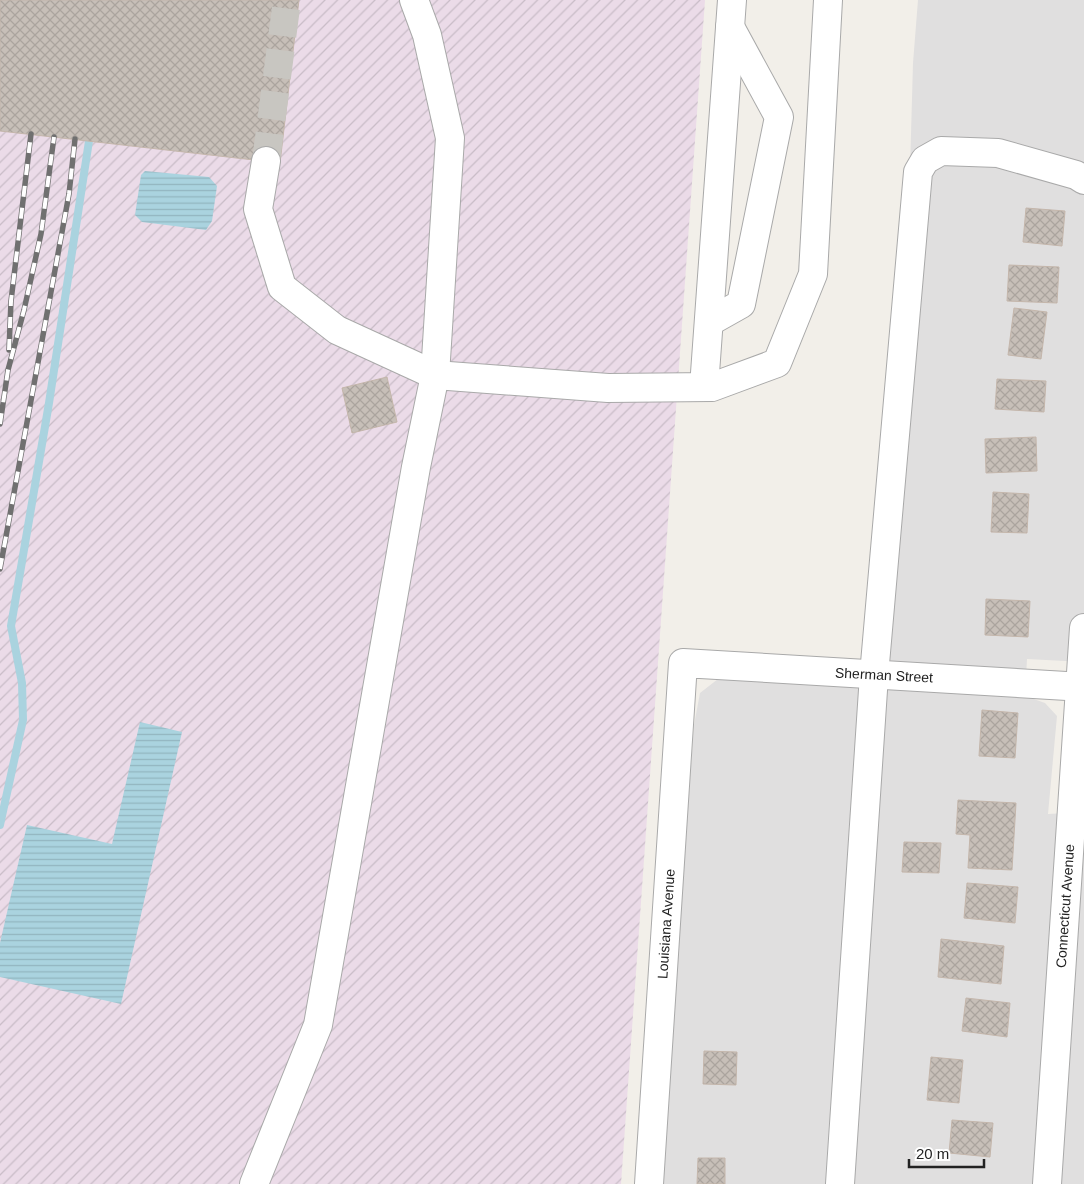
<svg xmlns="http://www.w3.org/2000/svg" width="1084" height="1184" font-family="Helvetica,sans-serif">
<defs>
<pattern id="industrial-furrows" width="10" height="10" patternUnits="userSpaceOnUse" patternTransform="scale(1.25)"><rect width="10" height="10" fill="#ebdbe8"/><path d="M-1 1l2-2M0 10L10 0M9 11l2-2" fill="none" stroke="#c9bcc7"/></pattern>
<pattern id="water-rules" width="6" height="5" patternUnits="userSpaceOnUse" patternTransform="scale(1.25)"><rect width="6" height="5" fill="#aad3df"/><path d="M0 2.5h6" fill="none" stroke="#92b5bf"/></pattern>
<pattern id="building-cross-hatch" width="8" height="8" patternUnits="userSpaceOnUse" patternTransform="scale(1.25)"><rect width="8" height="8" fill="#c7bfb8"/><path d="M0 0l8 8M0 8l8-8" fill="none" stroke="#aba49e"/></pattern>
</defs>
<rect width="100%" height="100%" fill="#f2efe9"/>
<polygon fill="#e0dfdf" points="918,0 1084,0 1084,662 1027,659 1025,696 1045,703 1057,716 1048,814 1084,812 1084,1184 663,1184 668,1080 694,725 700,693 718,679 877,688 907,276 913,63"/>
<polygon fill="url(#industrial-furrows)" points="0,0 705,0 621,1184 0,1184"/>
<g fill="url(#water-rules)">
<polygon points="145,171 209,177 217,186 212,221 206,230 142,222 135,215 141,175"/>
<polygon points="140,722 182,732 121,1004 0,977 0,943 27,825 112,844"/>
</g>
<g fill="none" stroke-linecap="round" stroke-linejoin="round">
<polyline stroke="#aad3df" stroke-width="8" points="0,825 23,720 22,683 11,626 49,403 89,141"/>
</g>
<g fill="url(#building-cross-hatch)" stroke="#c4b6ab">
<polygon points="0,0 299,0 280,163 0,131"/>
<polygon points="1026,208 1065,211 1062,246 1023,242"/>
<polygon points="1009,265 1059,267 1057,303 1007,301"/>
<polygon points="1014,308 1047,312 1041,359 1008,355"/>
<polygon points="387,377 397,422 352,433 342,388"/>
<polygon points="997,379 1046,381 1044,412 995,409"/>
<polygon points="1036,437 1037,471 986,473 985,439"/>
<polygon points="993,492 1029,494 1027,533 991,532"/>
<polygon points="986,599 1030,601 1028,637 985,635"/>
<polygon points="982,710 1018,713 1015,758 979,756"/>
<polygon points="958,800 1016,803 1012,870 968,868 970,835 956,834"/>
<polygon points="904,842 941,843 939,873 902,872"/>
<polygon points="967,883 1018,887 1015,923 964,918"/>
<polygon points="941,939 1004,946 1001,984 938,977"/>
<polygon points="966,998 1010,1003 1007,1037 962,1031"/>
<polygon points="704,1051 737,1052 736,1085 703,1084"/>
<polygon points="931,1057 963,1060 959,1103 927,1100"/>
<polygon points="952,1120 993,1123 990,1157 949,1153"/>
<polygon points="698,1158 725,1158 725,1184 697,1184"/>
</g>
<g fill="none" stroke-linecap="round" stroke-linejoin="round">
<polyline stroke="#c8c6c1" stroke-width="28" stroke-dasharray="28 14" stroke-linecap="butt" points="266,161 287,0"/>
<defs>
<g id="minor">
<polyline points="266,161 258,209 282,287 337,330 435,375 608,388 712,387 777,363 813,274 828,0"/>
<polyline points="709,322 741,304 779,117 730,27"/>
<polyline points="704,387 732,0"/>
<polyline points="254,1184 318,1025 416,467 435,375 450,138 427,35 414,0"/>
<polyline points="649,1184 683,663 1084,687"/>
<polyline points="840,1184 874,675 918,172 925,160 941,151 998,153 1076,175 1084,180"/>
<polyline points="1047,1184 1084,628"/>
</g>
</defs>
<use href="#minor" stroke="#a9a9a9" stroke-width="30"/>
<use href="#minor" stroke="#fff" stroke-width="28"/>
<defs>
<g id="rail">
<polyline points="9,350 11,301 31,134"/>
<polyline points="0,424 8,370 24,310 41,234 54,137"/>
<polyline points="0,569 69,194 75,139"/>
</g>
</defs>
<use href="#rail" stroke="#707070" stroke-width="5.5"/>
<use href="#rail" stroke="#fff" stroke-width="4" stroke-dasharray="11" stroke-linecap="butt"/>
</g>
<g text-anchor="middle" stroke-width="4.5" stroke-linejoin="round" paint-order="stroke">
<g font-size="14" fill="#222" stroke="#fff">
<text transform="translate(884 675) rotate(3)" y="5">Sherman Street</text>
<text transform="translate(1065 906) rotate(-86)" y="5">Connecticut Avenue</text>
<text transform="translate(666 924) rotate(-86)" y="5">Louisiana Avenue</text>
</g>
</g>
<path d="M909 1159v8h75v-8" fill="none" stroke="#222222" stroke-width="2.5"/>
<text x="916" y="1159" font-size="15" fill="#222222" stroke="#ffffff" stroke-width="4" paint-order="stroke">20 m</text>
</svg>
